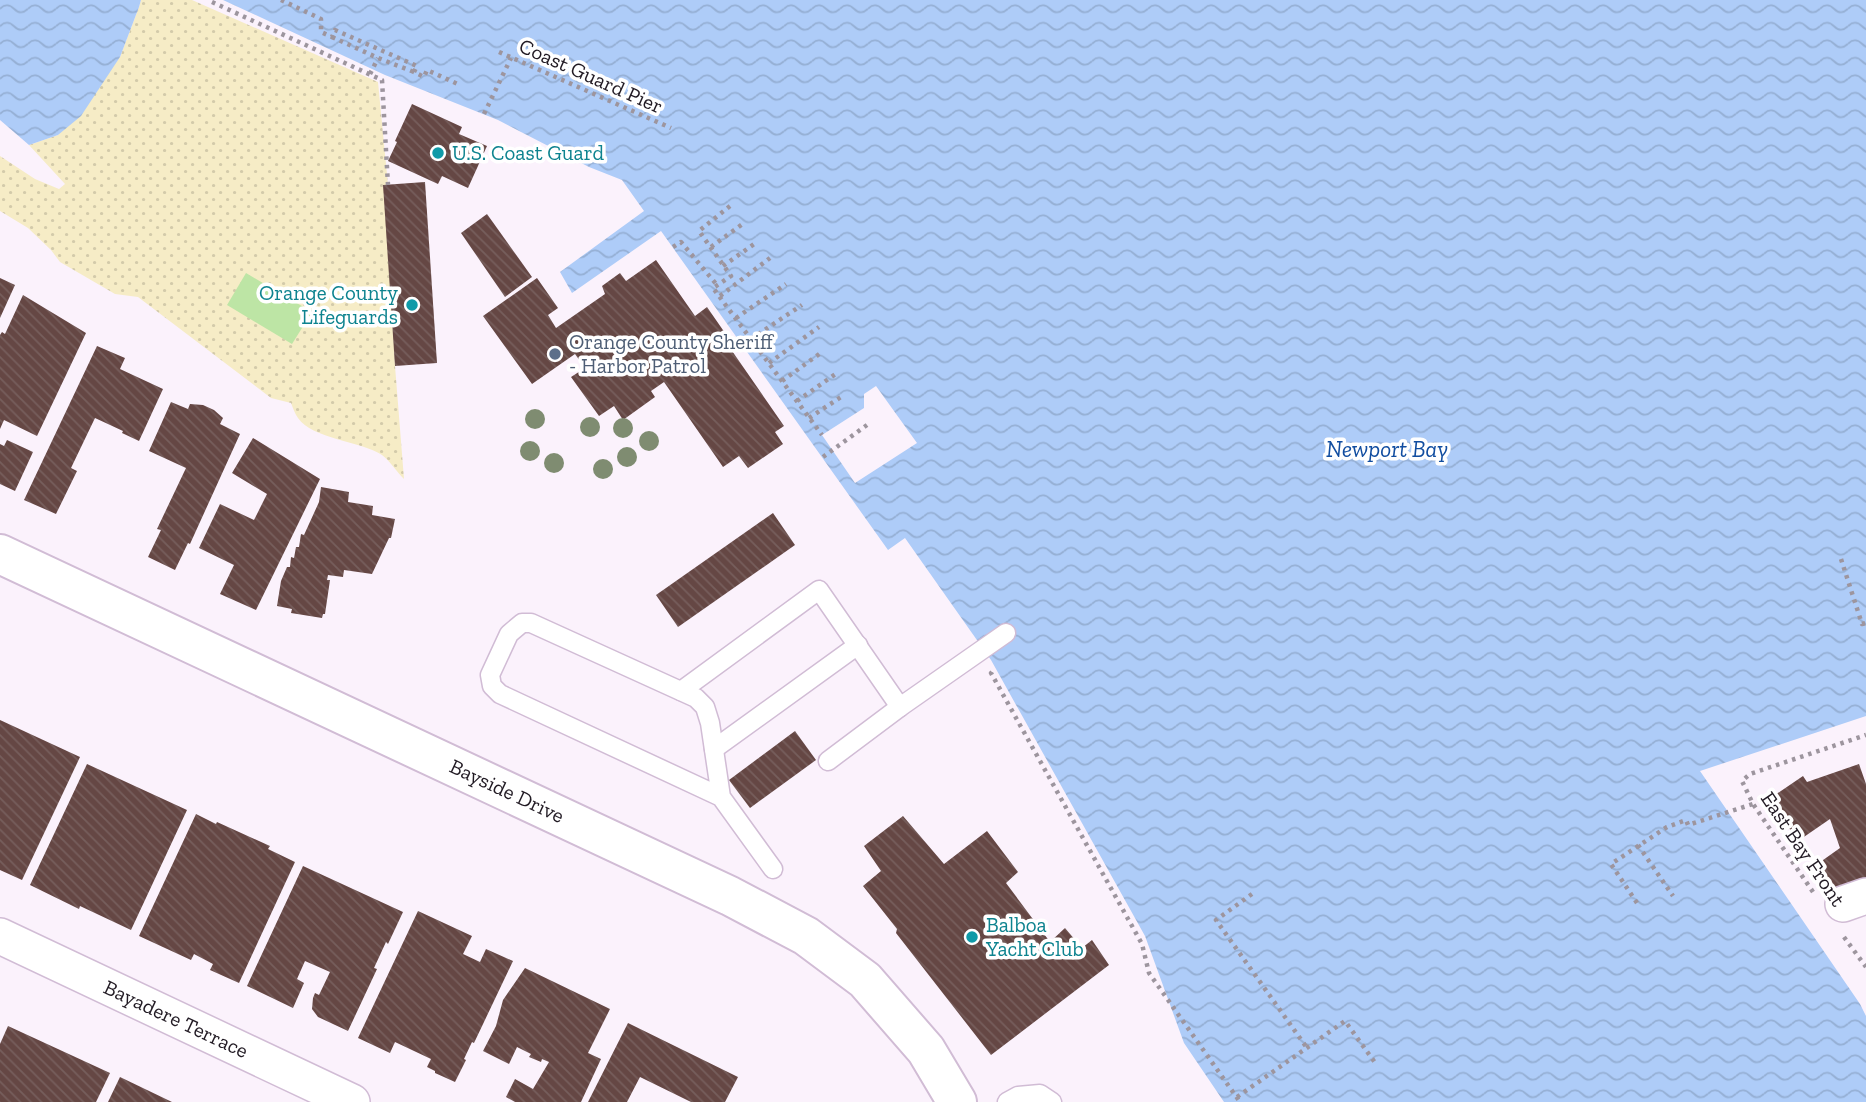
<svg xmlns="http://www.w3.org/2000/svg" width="1866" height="1102" font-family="'Zilla Slab',serif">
<defs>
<pattern id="sand-dots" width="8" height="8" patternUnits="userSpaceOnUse" patternTransform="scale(1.75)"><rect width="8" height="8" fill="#f6ecc6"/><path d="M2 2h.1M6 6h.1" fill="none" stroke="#d3caaa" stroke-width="1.8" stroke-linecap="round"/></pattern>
<pattern id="water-waves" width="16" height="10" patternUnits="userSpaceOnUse" patternTransform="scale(1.75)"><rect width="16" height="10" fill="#aeccf8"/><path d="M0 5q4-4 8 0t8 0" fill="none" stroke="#95afd4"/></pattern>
<pattern id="building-back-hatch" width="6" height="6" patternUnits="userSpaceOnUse" patternTransform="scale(1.75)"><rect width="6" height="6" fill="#654744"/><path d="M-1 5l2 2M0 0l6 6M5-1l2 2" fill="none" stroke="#765e5c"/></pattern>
</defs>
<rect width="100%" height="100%" fill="#fbf2fc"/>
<path fill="url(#sand-dots)" d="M141,0H192L378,82L388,185L395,366L404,479C397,472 390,461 382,455C361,441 312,439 298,418C295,414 293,408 291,403L271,398L138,297L115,294L60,262L51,250L28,228L0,211V156L35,179L59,189L65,184L29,145L58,135L120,57L139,7Z"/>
<polygon fill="#bde5a5" points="246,273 312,312 292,344 227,305"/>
<g fill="url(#water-waves)">
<polygon points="0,0 141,0 139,7 120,57 81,116 58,135 29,145 0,120"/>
<polygon points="223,0 1866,0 1866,716 1700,771 1860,1004 1866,1016 1866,1102 1224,1102 1184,1043 1145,936 991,660 905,538 888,550 661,231 572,293 560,272 644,211 622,180 589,167 498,120 385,75"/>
</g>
<polygon fill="#fbf2fc" points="876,386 917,443 855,483 822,435 864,408 864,394"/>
<g fill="url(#building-back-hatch)">
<polygon points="412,104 462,127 459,134 487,146 468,188 442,176 438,184 388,161 397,142 395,141"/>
<polygon points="425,182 437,363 395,366 383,185"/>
<polygon points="487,214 532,277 505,297 461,233"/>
<polygon points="656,260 695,316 707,307 734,346 730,348 784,426 775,432 783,444 748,468 739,456 723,467 664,382 651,391 655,397 623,420 614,406 599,416 571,377 585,368 575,354 532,384 483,316 537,278 558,308 548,315 556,328 605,294 602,286 620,273 626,281"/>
<polygon points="0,278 15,285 0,318"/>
<polygon points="23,295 86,333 37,436 4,420 0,429 0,335 2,332 5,334"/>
<polygon points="97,346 125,358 120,369 163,389 139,441 122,433 123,431 95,418 71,468 77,471 56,514 24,500"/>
<polygon points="171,402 188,409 190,404 203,405 214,410 223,418 220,424 240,434 190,544 188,543 175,570 148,557 161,530 157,529 186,468 149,451"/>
<polygon points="253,438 320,479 256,610 220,594 234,565 199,548 220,504 254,520 267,494 232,473"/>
<polygon points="7,440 33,452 15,491 0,484 0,444 4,446"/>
<polygon points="321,487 349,492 348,502 373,506 372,515 395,519 391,538 389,538 372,574 344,570 343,577 328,575 327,580 330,580 325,614 323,614 322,618 291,613 292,609 277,606 281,581 287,567 290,567 291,557 294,558 296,547 299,547 301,534 304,535 319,502"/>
<polygon points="773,513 795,545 678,627 656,595"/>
<polygon points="0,720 80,757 22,880 0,870"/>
<polygon points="795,731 816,760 750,808 729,780"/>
<polygon points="87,764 187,810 131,930 80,906 79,909 30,885"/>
<polygon points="1859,764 1866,784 1866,887 1838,896 1816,865 1840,848 1830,819 1798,841 1769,799 1803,776 1807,782"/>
<polygon points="196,814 216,824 217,822 270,846 268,849 295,862 239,983 210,970 213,964 194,954 191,960 139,936"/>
<polygon points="903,816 944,864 987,831 1018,872 1006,883 1050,942 1065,928 1082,948 1092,940 1109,965 991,1055 896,933 897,929 863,886 881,871 864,846"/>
<polygon points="303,866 403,912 388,944 386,942 374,968 377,969 348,1031 318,1017 312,1009 313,998 315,993 319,995 330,972 305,961 297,979 304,983 293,1008 247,986"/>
<polygon points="418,911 472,936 463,954 480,962 486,949 513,961 474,1043 472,1042 464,1059 466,1060 455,1082 435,1073 435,1071 427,1067 431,1059 395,1042 390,1053 358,1038"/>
<polygon points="525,968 610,1009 588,1053 601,1059 581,1102 515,1102 506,1097 515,1079 533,1089 549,1062 542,1059 541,1062 529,1057 531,1054 517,1047 509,1064 483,1051 496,1026 503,1000"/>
<polygon points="628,1023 738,1077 725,1102 691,1102 640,1077 627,1102 588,1102"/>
<polygon points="8,1026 110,1073 96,1102 0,1102 0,1044"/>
<polygon points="120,1077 172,1102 108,1102"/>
</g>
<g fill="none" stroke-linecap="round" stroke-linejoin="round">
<defs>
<g id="lane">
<polyline points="681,691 819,590 900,707"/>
<polyline points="714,749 858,645"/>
<polyline points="828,761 900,707 1006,633"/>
<polyline points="721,797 500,694 492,686 490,675 509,634 522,623 531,623 696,698 705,707 710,723 721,797 773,869"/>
<polyline points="1007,1102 1018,1096 1040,1094 1052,1102"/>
</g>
<g id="street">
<polyline points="1843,904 1866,896"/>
<polyline points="0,936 352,1102"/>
</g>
<polyline id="secondary" points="0,554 730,896 806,936 865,980 926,1050 957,1102"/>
</defs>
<use href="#lane" stroke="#d1bcd5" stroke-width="21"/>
<use href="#street" stroke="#d1bcd5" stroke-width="38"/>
<use href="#secondary" stroke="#d1bcd5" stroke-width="42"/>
<g stroke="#9d959e" stroke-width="4.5" stroke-dasharray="3.5 5" stroke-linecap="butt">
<polyline points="281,0 321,19 321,32 332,37 335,30 417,66 414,72 424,77 427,70 460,85"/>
<polyline points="212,2 382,80 388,185"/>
<polyline points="332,37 378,58 414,72"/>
<polyline points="499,52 671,128"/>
<polyline points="370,74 378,58"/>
<polyline points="484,114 511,58"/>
<polyline points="730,206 699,231 731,276 713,288 822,435"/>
<polyline points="673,247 681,242 717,285"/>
<polyline points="711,247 744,223"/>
<polyline points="723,266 757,242"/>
<polyline points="720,296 770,258"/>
<polyline points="736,318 786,284"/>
<polyline points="751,339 802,305"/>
<polyline points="769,363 819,327"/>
<polyline points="782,381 822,352"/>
<polyline points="797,401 837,373"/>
<polyline points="809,418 844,395"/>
<polyline points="823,457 867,425"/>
<polyline points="1841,559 1862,624 1866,623"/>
<polyline points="992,672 991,673 1142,944 1149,973 1240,1102"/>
<polyline points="1638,845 1673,896"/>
<polyline points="1813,892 1753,804 1742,781 1750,774 1866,735"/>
<polyline points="1252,894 1216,920 1307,1048"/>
<polyline points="1637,903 1611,864 1667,827 1686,820 1688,825 1753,804"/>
<polyline points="1844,937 1866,967"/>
<polyline points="1237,1097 1345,1021 1376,1064"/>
</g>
<use href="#lane" stroke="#fff" stroke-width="18"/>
<use href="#street" stroke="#fff" stroke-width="35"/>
<use href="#secondary" stroke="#fff" stroke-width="38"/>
</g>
<g fill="#7f8c71">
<circle cx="535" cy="419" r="10"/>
<circle cx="590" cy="427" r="10"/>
<circle cx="623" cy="428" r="10"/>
<circle cx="649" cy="441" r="10"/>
<circle cx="530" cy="451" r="10"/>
<circle cx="627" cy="457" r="10"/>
<circle cx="554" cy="463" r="10"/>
<circle cx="603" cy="469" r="10"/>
</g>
<g fill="#0f9aa8" stroke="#fff" stroke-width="2.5">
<circle cx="438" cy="153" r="7"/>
<circle cx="412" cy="305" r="7"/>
<circle cx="972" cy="937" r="7"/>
</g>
<circle fill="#5c6f8a" stroke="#fff" stroke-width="2.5" cx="555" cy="354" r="7"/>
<g text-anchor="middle" stroke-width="7" stroke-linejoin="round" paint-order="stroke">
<g font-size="21" fill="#211a23" stroke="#fff">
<text transform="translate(591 76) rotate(24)" y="7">Coast Guard Pier</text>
<text transform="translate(507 791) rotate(25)" y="7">Bayside Drive</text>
<text transform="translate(1803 849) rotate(56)" y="7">East Bay Front</text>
<text transform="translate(176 1019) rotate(25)" y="7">Bayadere Terrace</text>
</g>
<g font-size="21" fill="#0d838f" stroke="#fff" text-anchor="start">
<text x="452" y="160">U.S. Coast Guard</text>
<text x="398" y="300" text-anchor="end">Orange County<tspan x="398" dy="24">Lifeguards</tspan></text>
<text x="986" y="932">Balboa<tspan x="986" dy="24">Yacht Club</tspan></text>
</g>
<g font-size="21" fill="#4e5e75" stroke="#fff" text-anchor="start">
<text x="569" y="349">Orange County Sheriff<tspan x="569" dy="24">- Harbor Patrol</tspan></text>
</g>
<g font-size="23" font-style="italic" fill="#114da0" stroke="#fff">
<text x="1387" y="457">Newport Bay</text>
</g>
</g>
</svg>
